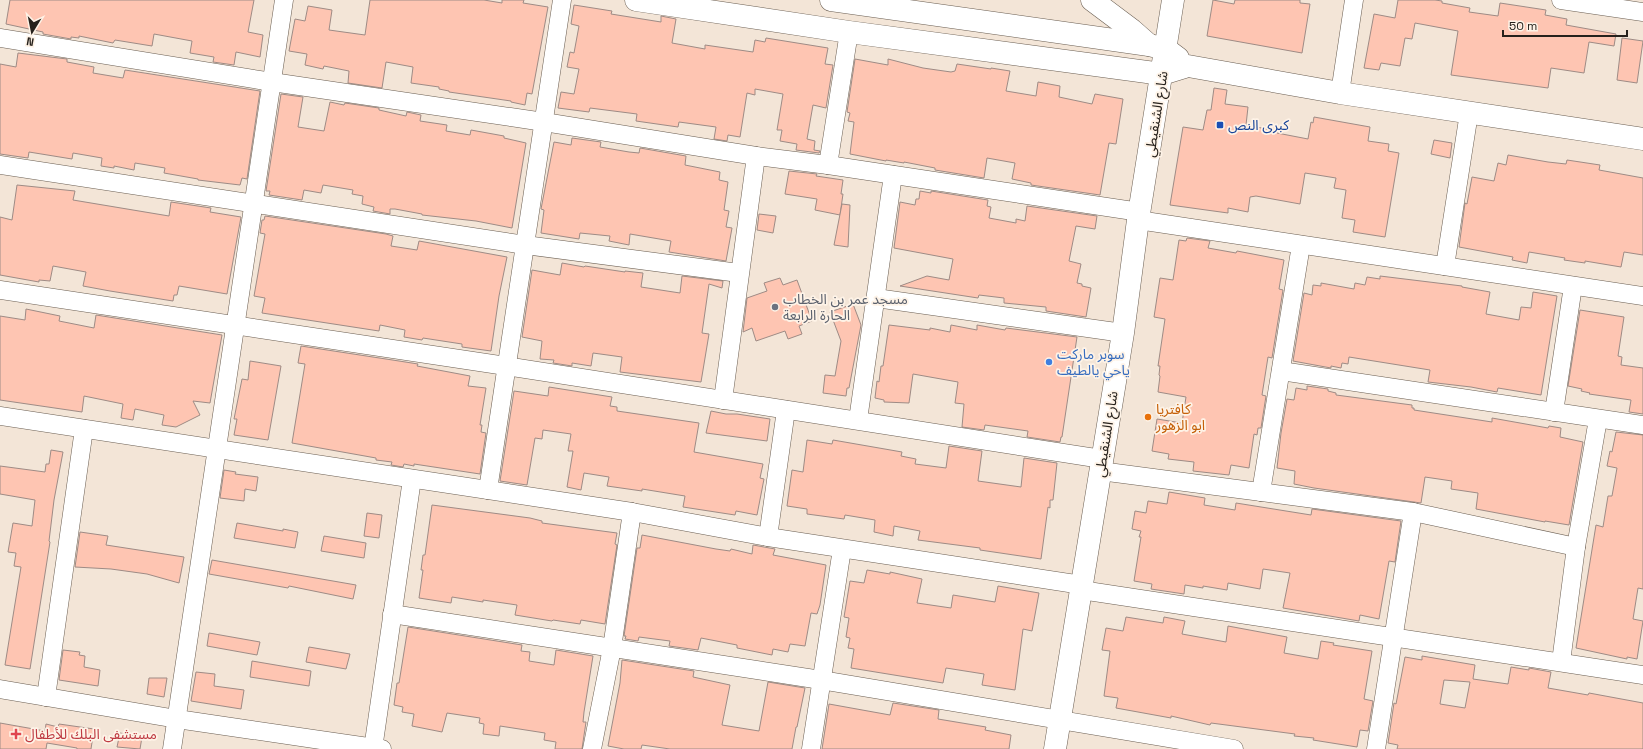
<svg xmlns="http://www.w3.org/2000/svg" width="1643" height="749" font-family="'Space Grotesk','Noto Sans Arabic',sans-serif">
<rect width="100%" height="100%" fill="#f3e5d7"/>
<g fill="#fec5b2" stroke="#9e8b85" fill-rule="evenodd">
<polygon points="10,0 254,0 248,32 263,35 260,57 236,52 234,65 213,62 214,57 190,53 192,41 154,34 152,46 115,40 113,43 79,36 79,38 71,37 71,39 43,34 43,32 6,24"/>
<polygon points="370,0 484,0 502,3 502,0 524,0 523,3 548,7 532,94 527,93 525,105 511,102 511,101 449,92 449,91 439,89 439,87 411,83 413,67 386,62 382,88 348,83 349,71 324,66 323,69 305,65 307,54 289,51 295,19 305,21 308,6 332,10 329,30 365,35"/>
<polygon points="1213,0 1234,4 1235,0 1300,0 1300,3 1310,4 1302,53 1207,36"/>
<polygon points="1398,0 1435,0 1442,1 1442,3 1470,8 1469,12 1498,16 1500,3 1546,10 1545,15 1567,19 1566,25 1616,34 1614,46 1589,42 1584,73 1551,68 1548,88 1451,75 1458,31 1415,23 1412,39 1405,38 1400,66 1381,63 1379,70 1364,68 1374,14 1395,18"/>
<polygon points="574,5 612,11 611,14 661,22 661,16 676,19 672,43 705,49 705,45 753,52 755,40 765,42 766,38 828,48 825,64 833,65 826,108 813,105 807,139 815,141 814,150 820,151 819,153 796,150 797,144 780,141 782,130 777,130 783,94 755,89 755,95 747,93 740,137 728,135 727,141 714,139 716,127 679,122 678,127 636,121 637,114 590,108 589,112 558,108 561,92 574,94 579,69 567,67 570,52 574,53 579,26 571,24"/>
<polygon points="1622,38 1643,41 1637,83 1617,80"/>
<polygon points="18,53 67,59 67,62 94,67 93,73 123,78 125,70 260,91 247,179 242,178 240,185 198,180 198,179 164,173 165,168 135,163 134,170 114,166 114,168 101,166 102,158 73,153 72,159 29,152 28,158 0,154 0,64 16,67"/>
<polygon points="855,59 888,65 888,59 923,68 951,72 955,71 957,64 991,69 991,68 1010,71 1006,91 1036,96 1038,82 1060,86 1059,97 1092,104 1095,94 1123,99 1116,144 1109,143 1100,195 1031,185 1031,183 1012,179 1015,163 987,158 984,178 935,170 935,168 904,162 904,163 886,160 886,161 850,154 854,122 848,121 850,113 847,112"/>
<polygon points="1214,88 1227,90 1225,104 1248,107 1246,125 1277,131 1277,133 1308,139 1311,122 1313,123 1314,117 1370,127 1368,141 1389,144 1388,151 1399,153 1385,237 1353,232 1355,220 1342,218 1346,190 1334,188 1336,178 1305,173 1300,204 1256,196 1250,197 1248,212 1228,208 1228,213 1170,205 1183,127 1203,130 1207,110 1211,110"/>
<polygon points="281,94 303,97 298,127 324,131 330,102 344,105 345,103 379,108 379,110 406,116 407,112 421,115 420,121 447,125 446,131 470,135 471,130 504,136 504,138 526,143 512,228 476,221 422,215 422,214 395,209 390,209 390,214 373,211 374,207 362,204 363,196 352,194 353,190 323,185 321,193 304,190 302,200 269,195 270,191 266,191"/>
<polygon points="572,138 601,142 600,147 629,152 639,153 640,148 686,156 685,165 720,172 719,180 728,182 724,210 729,211 726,227 732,228 726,261 669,252 671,241 630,234 629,245 609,241 610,236 580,233 579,239 541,233 544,210 541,209 554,142 571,145"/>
<polygon points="1434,140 1452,143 1450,158 1431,154"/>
<polygon points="1508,155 1548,162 1566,164 1567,160 1600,165 1599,170 1643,178 1643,255 1624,252 1621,267 1585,261 1585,263 1564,260 1565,258 1529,252 1527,263 1512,260 1513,257 1459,247 1465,203 1467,204 1472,177 1494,181 1498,163 1506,165"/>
<polygon points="789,171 817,174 816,176 843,180 841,194 843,194 840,215 815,210 817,199 785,194"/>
<polygon points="17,185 75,191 73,200 169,216 171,202 211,208 210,212 241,217 227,294 179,286 177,295 174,295 173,301 110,291 83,286 86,272 53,266 50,281 39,280 39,282 0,275 0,217 12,220"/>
<polygon points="920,191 931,193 931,191 988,200 987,206 991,207 989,218 1016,223 1016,219 1025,221 1027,206 1097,216 1095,229 1076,226 1069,261 1081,264 1077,283 1082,284 1082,286 1091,288 1086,317 1046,311 1046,307 1004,303 1004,298 979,295 978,298 900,286 927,276 949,280 953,259 894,248 900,202 915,205 916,199 919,199"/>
<polygon points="842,204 850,205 848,247 834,245"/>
<polygon points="759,214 776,216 773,233 757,230"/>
<polygon points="265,216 386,234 393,236 391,246 417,250 419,241 507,257 499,296 491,351 462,347 462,344 423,338 422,340 404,337 405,330 380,325 379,331 262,313 265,298 254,296 265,234 260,233 262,220 264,220"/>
<polygon points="1187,238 1210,241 1208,248 1236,253 1237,251 1284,260 1279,289 1283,290 1272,358 1268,357 1262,395 1266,396 1261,428 1258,428 1257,435 1254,434 1249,468 1231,465 1229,475 1193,471 1194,462 1168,459 1169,454 1152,451 1157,419 1182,423 1186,397 1158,392 1160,376 1159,375 1160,366 1158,366 1165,319 1154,317 1160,278 1173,280 1179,240 1186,241"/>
<polygon points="562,263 584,267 585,266 625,272 625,271 643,273 641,287 680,293 682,276 723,281 722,288 709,284 702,333 709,334 701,382 620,372 622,357 593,353 591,366 572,363 572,366 553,363 554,360 540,359 542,341 522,337 532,270 560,275"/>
<polygon points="1380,276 1462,286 1462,287 1490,292 1486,314 1519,320 1521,307 1531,308 1533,292 1557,296 1541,395 1498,388 1497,392 1471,387 1428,382 1430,370 1349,357 1348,364 1342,363 1341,368 1331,366 1331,368 1293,361 1304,293 1312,295 1313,285 1321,286 1321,283 1354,289 1355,283 1365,285 1367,277 1380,279"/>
<polygon points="780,278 783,285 797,280 812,321 799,326 802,334 788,339 785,331 756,341 752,328 743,332 747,298 767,291 764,283"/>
<polygon points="853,304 861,325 849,388 847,388 846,396 823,393 825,375 835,376 841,341 830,312"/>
<polygon points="26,309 60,316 59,321 94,328 96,315 222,335 210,403 193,401 200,415 176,427 162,425 164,415 135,409 133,420 121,418 123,404 84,396 82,412 0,400 0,316 25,320"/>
<polygon points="1580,310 1624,317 1618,356 1622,357 1621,365 1643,368 1643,414 1629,412 1631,400 1589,394 1590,393 1581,391 1582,389 1568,386"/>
<polygon points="889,325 930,330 930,328 950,332 951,325 977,330 977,325 1005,330 1006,328 1077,337 1062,437 1061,437 1060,442 1027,437 1028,431 985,425 984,430 962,427 964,404 955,403 958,382 913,374 909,403 884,402 884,400 875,398 877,381 879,382 881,366 883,366"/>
<polygon points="301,346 399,361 418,364 417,366 470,376 468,386 486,388 480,425 482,425 481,432 486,433 480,474 414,464 414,466 404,464 403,467 391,465 392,462 376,460 376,458 292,443 305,364 298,363"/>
<polygon points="250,361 281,366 268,440 234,435 237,419 234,419 242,379 248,380"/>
<polygon points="1307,386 1328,389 1328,391 1336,393 1336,395 1412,405 1412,408 1414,408 1414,410 1492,422 1492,418 1548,428 1549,426 1561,428 1560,437 1583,442 1569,525 1545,521 1545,522 1476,509 1478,493 1451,489 1452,481 1425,477 1421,503 1314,488 1294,484 1295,471 1277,468 1281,433 1287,399 1294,400 1296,388 1307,390"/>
<polygon points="549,387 612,397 610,406 617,407 617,411 699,423 694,452 763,464 760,478 764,479 757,515 736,511 735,515 683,507 685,496 642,489 642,491 607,486 609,477 584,473 581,490 567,487 573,451 568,451 571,434 543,430 542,439 535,438 527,485 500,481 514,391 548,396"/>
<polygon points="711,411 726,414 737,414 770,419 767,441 706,433"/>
<polygon points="1616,432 1643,435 1643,589 1638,588 1633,619 1643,621 1637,659 1627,657 1627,659 1576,648 1596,525 1603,527 1608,496 1612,496 1617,468 1607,466 1610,451 1612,452"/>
<polygon points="807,440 832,444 833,440 902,452 901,456 916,459 915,464 946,468 949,446 982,451 978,481 1021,487 1024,458 1057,463 1053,500 1050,500 1050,508 1048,507 1041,559 980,550 980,548 918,540 920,531 894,526 893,536 874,532 875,520 845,515 844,519 807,514 807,509 787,506 792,470 803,472"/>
<polygon points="51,450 63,452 54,500 49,541 50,542 30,669 5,665 21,567 14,566 16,553 8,552 13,523 32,526 35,500 0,494 0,466 45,472 46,464 49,464"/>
<polygon points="224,470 236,472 235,474 258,477 256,491 245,489 244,501 220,498"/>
<polygon points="1169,492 1205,498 1204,505 1235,510 1236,503 1311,515 1312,509 1401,521 1395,562 1389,561 1379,619 1360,615 1359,621 1283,608 1290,573 1263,569 1260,589 1228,583 1227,590 1203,586 1203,588 1185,585 1184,594 1151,589 1152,584 1134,581 1141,537 1139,537 1141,531 1132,529 1135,511 1146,513 1148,501 1167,504"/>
<polygon points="432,505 530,518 542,521 542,523 617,533 615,544 617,545 605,624 581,620 580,624 553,620 552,621 515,615 517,605 483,600 483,602 452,597 451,603 419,598 423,570 421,570 423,555 425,555"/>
<polygon points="367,513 382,515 379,538 364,536"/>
<polygon points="237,523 283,531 283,529 298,532 295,548 234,538"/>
<polygon points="80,532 108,536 106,545 184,557 179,583 147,574 111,569 75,567"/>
<polygon points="642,535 716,549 730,551 731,549 752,554 753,545 775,549 773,555 826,565 820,605 817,614 811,613 805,646 790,644 788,652 773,649 772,655 737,648 737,645 701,638 698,650 669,646 670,641 639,637 638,641 625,639 626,636 624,636 637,548 640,548"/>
<polygon points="324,536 366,543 364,558 321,551"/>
<polygon points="212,560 356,585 353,599 289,586 288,588 209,574"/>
<polygon points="867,570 890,574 890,572 922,579 917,603 951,608 953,595 995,602 998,586 1039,593 1032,631 1023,629 1015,690 982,685 984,674 946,668 943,683 851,668 854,649 848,648 850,638 846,637 849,618 844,617 850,581 864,583"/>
<polygon points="1126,617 1163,623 1164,617 1185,621 1182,634 1226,642 1228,626 1287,637 1284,653 1318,659 1321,641 1334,643 1333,645 1372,651 1364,699 1373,701 1368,731 1360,730 1357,747 1313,740 1314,738 1294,736 1295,734 1211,723 1210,725 1171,716 1171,718 1116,708 1118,698 1104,696 1110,651 1102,650 1106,628 1123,631"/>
<polygon points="408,627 522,645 521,651 530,652 529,661 554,665 556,650 593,656 584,712 583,722 586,722 582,749 555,749 556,742 544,740 545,733 500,726 499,736 483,734 484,724 479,723 480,718 447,713 442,732 412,726 414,714 402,712 403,707 394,705 397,683 399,683"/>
<polygon points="209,633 260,642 257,655 207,646"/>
<polygon points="309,647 350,654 346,669 306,662"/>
<polygon points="63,650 80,652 79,655 85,656 84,667 100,670 98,686 59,680"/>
<path d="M1422,656L1475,665L1473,679L1508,684L1511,667L1529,670V668L1551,672L1548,688L1588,695L1589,693L1643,703V749H1397L1398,745L1388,743L1394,703L1396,704L1405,657L1422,660ZM1444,680L1470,682L1465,708L1440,704Z"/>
<polygon points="622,660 694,671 693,677 730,685 722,725 759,731 768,682 805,688 797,727 796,727 792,749 670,749 642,745 641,749 624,749 608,746 620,683"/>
<polygon points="252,661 311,671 309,686 250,677"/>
<polygon points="196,672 215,674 214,686 244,690 241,709 191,701"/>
<polygon points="149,678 167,678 164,697 147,694"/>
<polygon points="893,703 939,710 938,719 986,727 985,730 1011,735 1009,749 822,749 829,704 890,715"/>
<polygon points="0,723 45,731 46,724 58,727 59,724 94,729 91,749 77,749 77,748 47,743 46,749 0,749"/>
<polygon points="120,733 142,737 140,749 117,747"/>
</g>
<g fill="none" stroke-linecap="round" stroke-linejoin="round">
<defs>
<g id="minor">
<polyline points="1561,0 1643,12"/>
<polyline points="0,38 272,82 544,122 756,156 828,165 1140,212"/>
<polyline points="1340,93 1354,0"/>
<polyline points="0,165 525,245 739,273"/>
<polyline points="828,165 849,32"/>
<polyline points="1138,220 1643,296"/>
<polyline points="1445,266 1469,113"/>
<polyline points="0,290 506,366 1102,459"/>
<polyline points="876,298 1123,333"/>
<polyline points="1281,371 1643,425"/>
<polyline points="723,400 756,156"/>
<polyline points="1554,412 1573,286"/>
<polyline points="0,416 632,512 768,537 1082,585"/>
<polyline points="858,420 893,175"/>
<polyline points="1100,471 1413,512 1576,547"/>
<polyline points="488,490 562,0"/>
<polyline points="1261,492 1301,245"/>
<polyline points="768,537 786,410"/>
<polyline points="1081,590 1643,675"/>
<polyline points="392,614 821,680 1234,749"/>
<polyline points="1561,662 1576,547 1598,419"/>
<polyline points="0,689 177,719 382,749"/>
<polyline points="46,697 84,429"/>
<polyline points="172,749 284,0"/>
<polyline points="373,749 412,479"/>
<polyline points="592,749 612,648 632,512"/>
<polyline points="811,749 842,549"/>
<polyline points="1376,749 1413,512"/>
</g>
<g id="tertiary">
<polyline points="636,0 849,32 1162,74 1188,66 1340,93 1643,139"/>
<polyline points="831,0 1149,45 1166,49 1178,58"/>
<polyline points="1092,0 1132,30 1149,45"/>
<polyline points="1055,749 1123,333 1138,220 1173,0"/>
</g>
</defs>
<use href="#minor" stroke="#6a5e52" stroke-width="19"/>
<use href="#tertiary" stroke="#6a5e52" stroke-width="23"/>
<use href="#minor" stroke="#fff" stroke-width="18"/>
<use href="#tertiary" stroke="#fff" stroke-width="22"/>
</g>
<rect fill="#1a4fb4" stroke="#fef3e7" stroke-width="1.5" x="1216" y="121" width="8" height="8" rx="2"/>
<circle fill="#6b7280" stroke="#fef3e7" stroke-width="1.5" cx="775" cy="307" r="4"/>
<circle fill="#3f7fe0" stroke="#fef3e7" stroke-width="1.5" cx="1049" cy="362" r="4"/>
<circle fill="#e8710a" stroke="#fef3e7" stroke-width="1.5" cx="1148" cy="417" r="4"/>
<path fill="#e0444e" stroke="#fef3e7" stroke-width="1.5" d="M14 728h4v4h4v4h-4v4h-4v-4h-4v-4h4z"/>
<g text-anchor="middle" stroke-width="3.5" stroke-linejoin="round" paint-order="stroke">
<g font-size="14" fill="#26211c" stroke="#fef3e7">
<text transform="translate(1156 114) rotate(-81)" y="5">شارع الشنقيطي</text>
<text transform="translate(1106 434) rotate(-81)" y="5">شارع الشنقيطي</text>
</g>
<g font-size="14" fill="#164399" stroke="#fef3e7" text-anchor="start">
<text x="1228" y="130">كبرى النص</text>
</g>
<g font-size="14" fill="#5b616d" stroke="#fef3e7" text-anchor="start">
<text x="783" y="304">مسجد عمر بن الخطاب<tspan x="783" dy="16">الحارة الرابعة</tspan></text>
</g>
<g font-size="14" fill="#366cbe" stroke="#fef3e7" text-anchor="start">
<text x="1057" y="359">سوبر ماركت<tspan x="1057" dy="16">ياحي يالطيف</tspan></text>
</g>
<g font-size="14" fill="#c56008" stroke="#fef3e7" text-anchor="start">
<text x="1156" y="414">كافتريا<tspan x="1156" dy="16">ابو الزهور</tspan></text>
</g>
<g font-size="14" fill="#be3a42" stroke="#fef3e7" text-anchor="start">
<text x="25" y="739">مستشفى البلك للأطفال</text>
</g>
</g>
<g transform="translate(32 32) rotate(190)" stroke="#fef3e7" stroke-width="3" paint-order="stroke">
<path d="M0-3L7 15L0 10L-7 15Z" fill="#26211c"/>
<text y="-6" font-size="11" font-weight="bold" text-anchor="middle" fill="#26211c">N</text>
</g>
<path d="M1503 30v6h124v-6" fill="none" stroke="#26211c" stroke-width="2"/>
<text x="1509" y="30" font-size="12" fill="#26211c" stroke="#fef3e7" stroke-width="3" paint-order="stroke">50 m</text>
</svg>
